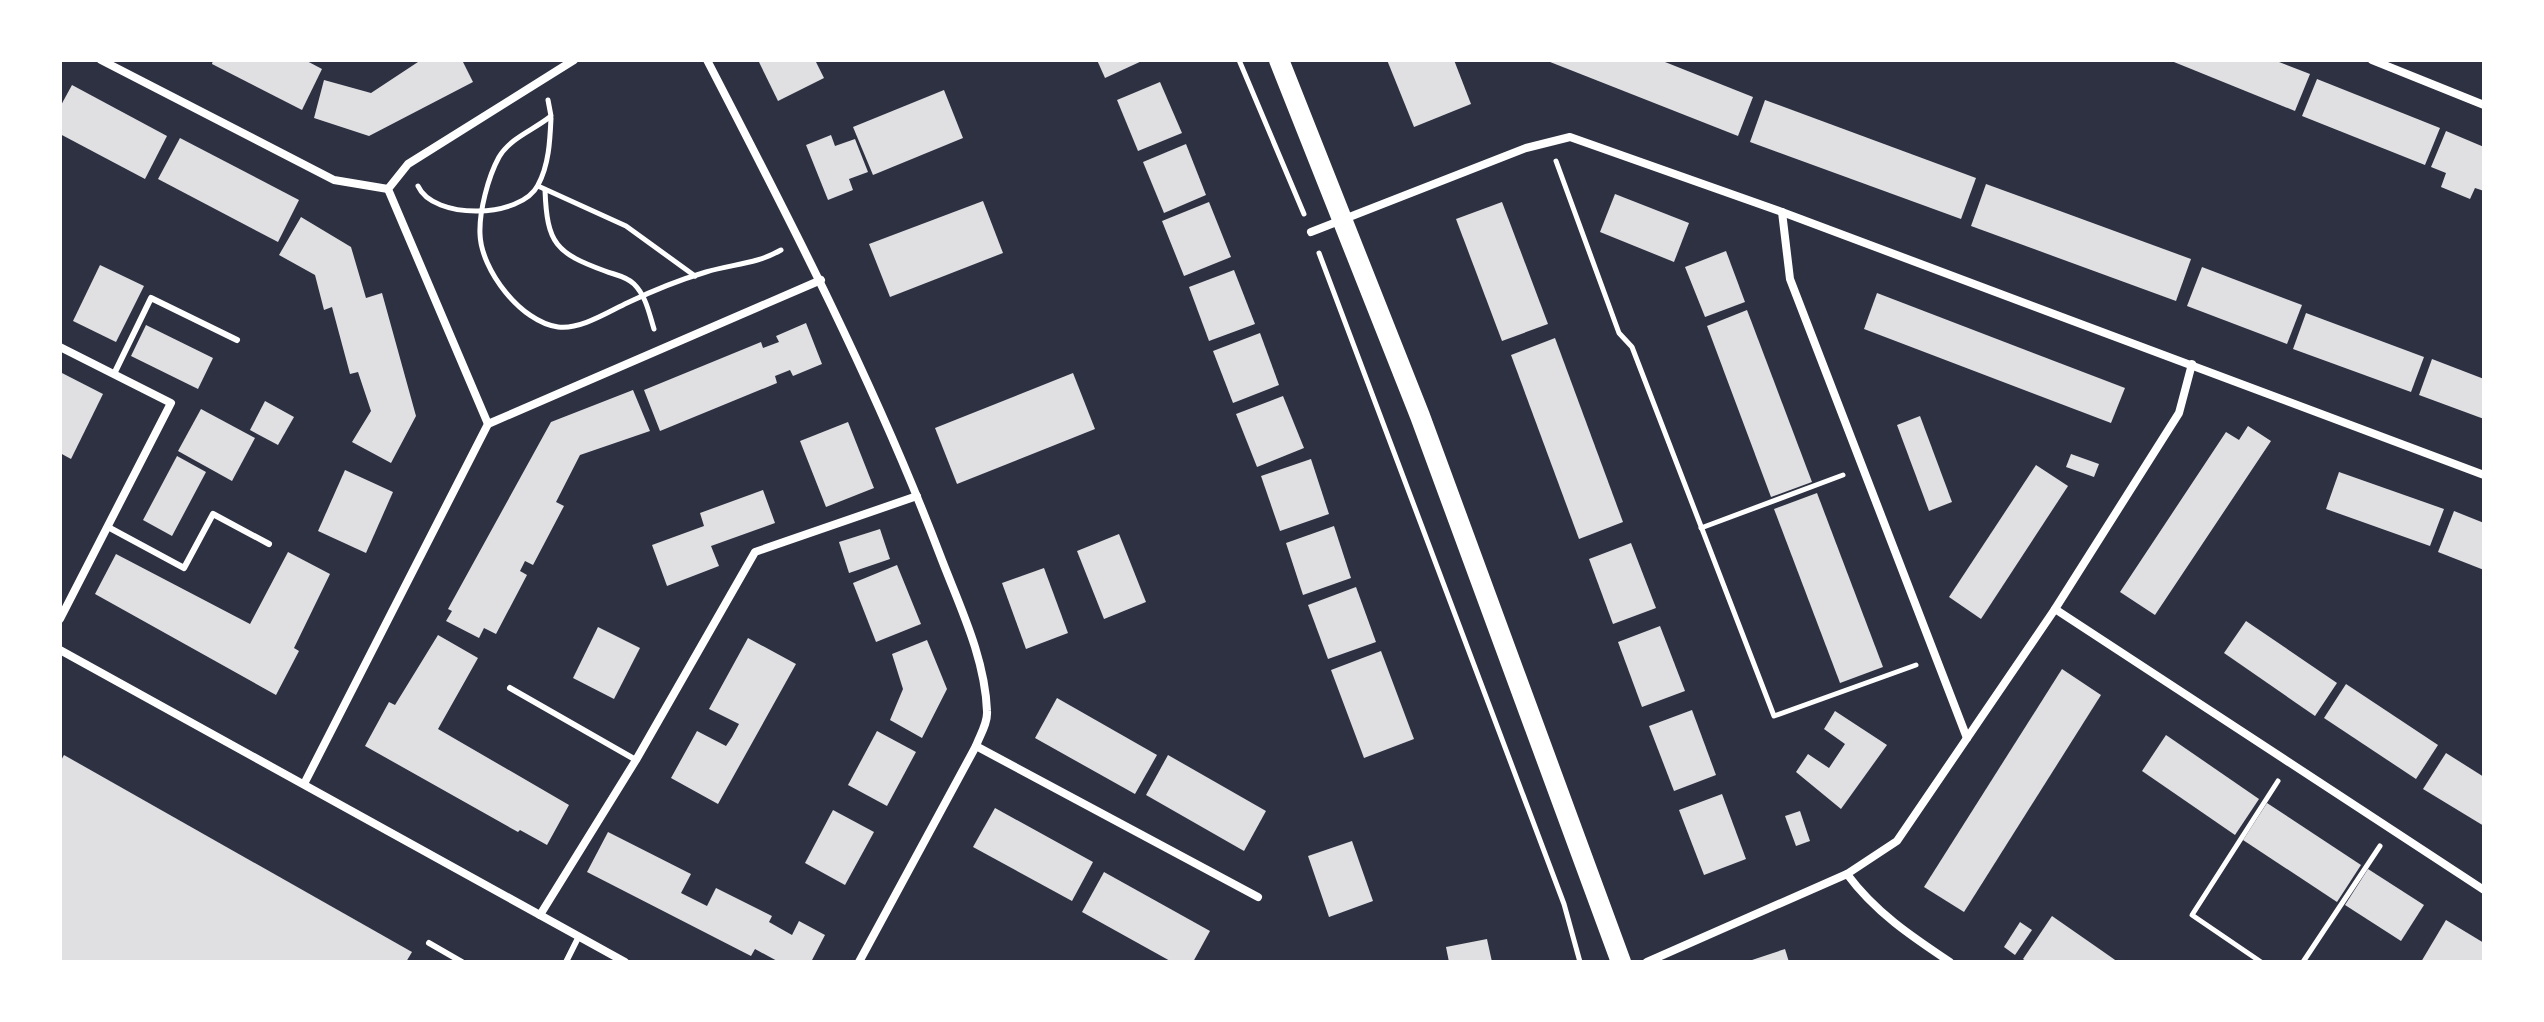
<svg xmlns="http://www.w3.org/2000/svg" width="2544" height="1022" font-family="Inter,sans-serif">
<rect width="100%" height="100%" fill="#2d3142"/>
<g fill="#e0e0e3">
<polygon points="213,60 305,60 322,69 302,110 212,64"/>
<polygon points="421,60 462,60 473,82 369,136 314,118 324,80 371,93"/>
<polygon points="758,60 815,60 824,78 778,101"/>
<polygon points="1097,60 1144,60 1105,78"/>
<polygon points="1387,60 1454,60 1471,104 1414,127"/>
<polygon points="1545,60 1660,60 1753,97 1738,136"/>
<polygon points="2169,60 2274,60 2310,74 2295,111"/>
<polygon points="2317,79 2440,128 2425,165 2302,116"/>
<polygon points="1160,82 1182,133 1138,151 1117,100"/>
<polygon points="72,85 167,136 145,179 60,134 60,107"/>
<polygon points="944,90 963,138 873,175 853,127"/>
<polygon points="1765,100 1976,178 1961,219 1750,142"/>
<polygon points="2446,131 2484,147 2484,191 2475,188 2470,199 2441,187 2446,173 2431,167"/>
<polygon points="831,135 835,146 855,139 868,172 849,179 853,190 828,200 806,145"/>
<polygon points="180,138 299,200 278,242 158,179"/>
<polygon points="1186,144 1206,195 1164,213 1143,162"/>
<polygon points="1986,184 2191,259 2176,301 1971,226"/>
<polygon points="1615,194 1689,223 1674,262 1600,232"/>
<polygon points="983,201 1003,253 890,297 869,244"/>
<polygon points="1209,202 1231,257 1184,276 1162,221"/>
<polygon points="1502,202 1548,324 1502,341 1456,219"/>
<polygon points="301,217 351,247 366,298 382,293 416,416 391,463 352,442 371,411 358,372 350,374 332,307 324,310 315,275 279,255"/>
<polygon points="1726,251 1745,302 1705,317 1685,267"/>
<polygon points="100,265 144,286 116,342 73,321"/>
<polygon points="2202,267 2302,305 2287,344 2187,306"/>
<polygon points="1234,270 1255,324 1209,341 1189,287"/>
<polygon points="1877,293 2125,388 2111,423 1864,329"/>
<polygon points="1747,310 1812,482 1771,497 1707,326"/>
<polygon points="2306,313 2424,357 2411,392 2293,349"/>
<polygon points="806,323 822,364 793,376 790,370 775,376 777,383 660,431 644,390 761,342 763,348 779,342 776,336"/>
<polygon points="146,325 213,358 198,389 131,356"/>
<polygon points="1260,333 1279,385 1233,403 1213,351"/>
<polygon points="1555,338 1623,522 1579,539 1511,355"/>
<polygon points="2432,359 2484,379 2484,419 2419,395"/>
<polygon points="60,372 103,394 71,459 60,453"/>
<polygon points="1073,373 1095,429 957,484 935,428"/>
<polygon points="633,390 650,431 580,455 556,502 564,506 533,565 525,561 520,571 527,575 496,634 484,628 479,638 446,621 452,611 448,609 551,422"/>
<polygon points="1283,396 1304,448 1257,467 1236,414"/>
<polygon points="265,401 294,417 278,445 250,430"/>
<polygon points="201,409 255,438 232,481 178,451"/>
<polygon points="1920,416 1952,502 1929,511 1897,425"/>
<polygon points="848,422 874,488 826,507 800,441"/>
<polygon points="2248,426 2271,441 2155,615 2120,592 2226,432 2239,440"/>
<polygon points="2071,454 2099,464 2094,477 2066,467"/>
<polygon points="177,456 206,472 172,536 143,520"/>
<polygon points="1311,459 1329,514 1280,531 1261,476"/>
<polygon points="2036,465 2068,486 1981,619 1949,597"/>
<polygon points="345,470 393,492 366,553 318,531"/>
<polygon points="2339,472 2444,509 2430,546 2326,509"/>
<polygon points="763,490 775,523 711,546 719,566 667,586 652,545 704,526 700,513"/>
<polygon points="1817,493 1883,667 1840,683 1774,509"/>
<polygon points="2454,511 2484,523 2484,570 2438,552"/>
<polygon points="1334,526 1351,578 1303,595 1286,543"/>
<polygon points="880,529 890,559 849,573 839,542"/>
<polygon points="1119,534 1146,602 1104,619 1077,551"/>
<polygon points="1631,543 1656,608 1613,624 1589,559"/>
<polygon points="288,552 330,574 294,648 299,651 276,695 95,594 116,554 250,624"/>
<polygon points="897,565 921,624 876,642 853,583"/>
<polygon points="1044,568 1068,633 1026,649 1002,583"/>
<polygon points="1356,587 1376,642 1328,659 1308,605"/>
<polygon points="2246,621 2337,683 2315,716 2224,653"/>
<polygon points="1660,626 1685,691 1642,707 1618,642"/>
<polygon points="598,627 640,648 614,699 573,678"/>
<polygon points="438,635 478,658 438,729 569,805 547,845 520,830 518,832 365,746 389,702 395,705"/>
<polygon points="748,638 796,664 718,804 671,778 697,731 726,746 732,737 739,724 709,709"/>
<polygon points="927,640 947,689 922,738 890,720 903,689 892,654"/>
<polygon points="1381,651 1414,739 1364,758 1331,670"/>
<polygon points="2062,669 2101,695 1964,912 1924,887"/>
<polygon points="2346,684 2438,745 2416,779 2324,718"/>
<polygon points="1057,698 1157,755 1135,794 1035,738"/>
<polygon points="1692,710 1716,775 1674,791 1649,726"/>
<polygon points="1835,711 1887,745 1841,809 1796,772 1808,754 1829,768 1845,744 1824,729"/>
<polygon points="877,731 916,752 887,806 848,785"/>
<polygon points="2166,735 2259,799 2235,835 2142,771"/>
<polygon points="2446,753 2484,777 2484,826 2423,789"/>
<polygon points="64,755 412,952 406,962 60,962 60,762"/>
<polygon points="1168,755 1266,811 1244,851 1146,795"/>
<polygon points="1722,794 1746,859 1704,875 1679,810"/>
<polygon points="2267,803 2361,865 2337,902 2243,840"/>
<polygon points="995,808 1093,862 1072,901 973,847"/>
<polygon points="833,810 874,832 845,885 805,863"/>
<polygon points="1800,811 1810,841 1796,846 1785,816"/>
<polygon points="608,832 691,874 681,893 707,906 716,888 772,916 769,922 792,935 799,921 825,935 811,962 779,962 755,949 751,956 587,872"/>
<polygon points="1352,841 1373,901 1329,917 1308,856"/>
<polygon points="2368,869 2424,905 2401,941 2345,905"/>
<polygon points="1104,872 1210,931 1193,962 1172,962 1082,912"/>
<polygon points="2052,916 2098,948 2118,962 2027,962 2023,959"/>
<polygon points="2446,920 2484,943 2484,962 2421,962"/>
<polygon points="2020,922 2032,930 2015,955 2004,947"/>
<polygon points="1487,939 1492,962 1449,962 1446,947"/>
<polygon points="1785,949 1789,962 1750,962 1749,961"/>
</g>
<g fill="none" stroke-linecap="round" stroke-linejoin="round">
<g stroke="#fff" stroke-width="5">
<polyline points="1239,60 1304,214"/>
<path d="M548,100L551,116C534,130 511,137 499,157C488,177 479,212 480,234C481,270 521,322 558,327C580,330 608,312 627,303C652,291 679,280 706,272C733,264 757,264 781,250"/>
<polyline points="1556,161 1619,333 1632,347 1774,716 1916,665"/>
<path d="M418,186C433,220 521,219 538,185C549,165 550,140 551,118"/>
<polyline points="538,186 626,226 695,276"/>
<path d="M545,190C547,244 556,253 605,271C615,275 626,276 634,284C646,296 649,313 654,329"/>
<polyline points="1319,253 1564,904 1580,962"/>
<polyline points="1701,528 1843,475"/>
<polyline points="2261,962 2192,915 2278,781"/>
<polyline points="2303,962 2380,846"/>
</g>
<g stroke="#fff" stroke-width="6">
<polyline points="114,374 151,298 237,340"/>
<polyline points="108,527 184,568 213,514 269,544"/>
<polyline points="510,688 636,760"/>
<polyline points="429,943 462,962"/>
<polyline points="566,962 579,936"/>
</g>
<g stroke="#fff" stroke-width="8">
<polyline points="101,60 334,180 388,189"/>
<polyline points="574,60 408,164 388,189 488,424 821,280"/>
<path d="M707,60C791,222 875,384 940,555C959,605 985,657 987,711C988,723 980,735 976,746L859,962"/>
<polyline points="2372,60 2484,105"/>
<polyline points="1782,212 1790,279 1967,738"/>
<polyline points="1311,232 1526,148 1570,137 1782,212 2484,475"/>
<polyline points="60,347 171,403 60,619"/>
<polyline points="2055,609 2484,890"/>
<polyline points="60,650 625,962"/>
<polyline points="976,746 1258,897"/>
<polyline points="304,784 488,424"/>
<polyline points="1847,874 1897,841 2055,609 2179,413 2192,364"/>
<polyline points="540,915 636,760 755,552 917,496"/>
<path d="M1647,962L1847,874C1875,912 1911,936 1950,962"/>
</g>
<polyline stroke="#fff" stroke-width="20" points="1279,60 1420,416 1621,962"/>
</g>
<rect width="2544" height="1022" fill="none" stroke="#ffffff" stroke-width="124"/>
</svg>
